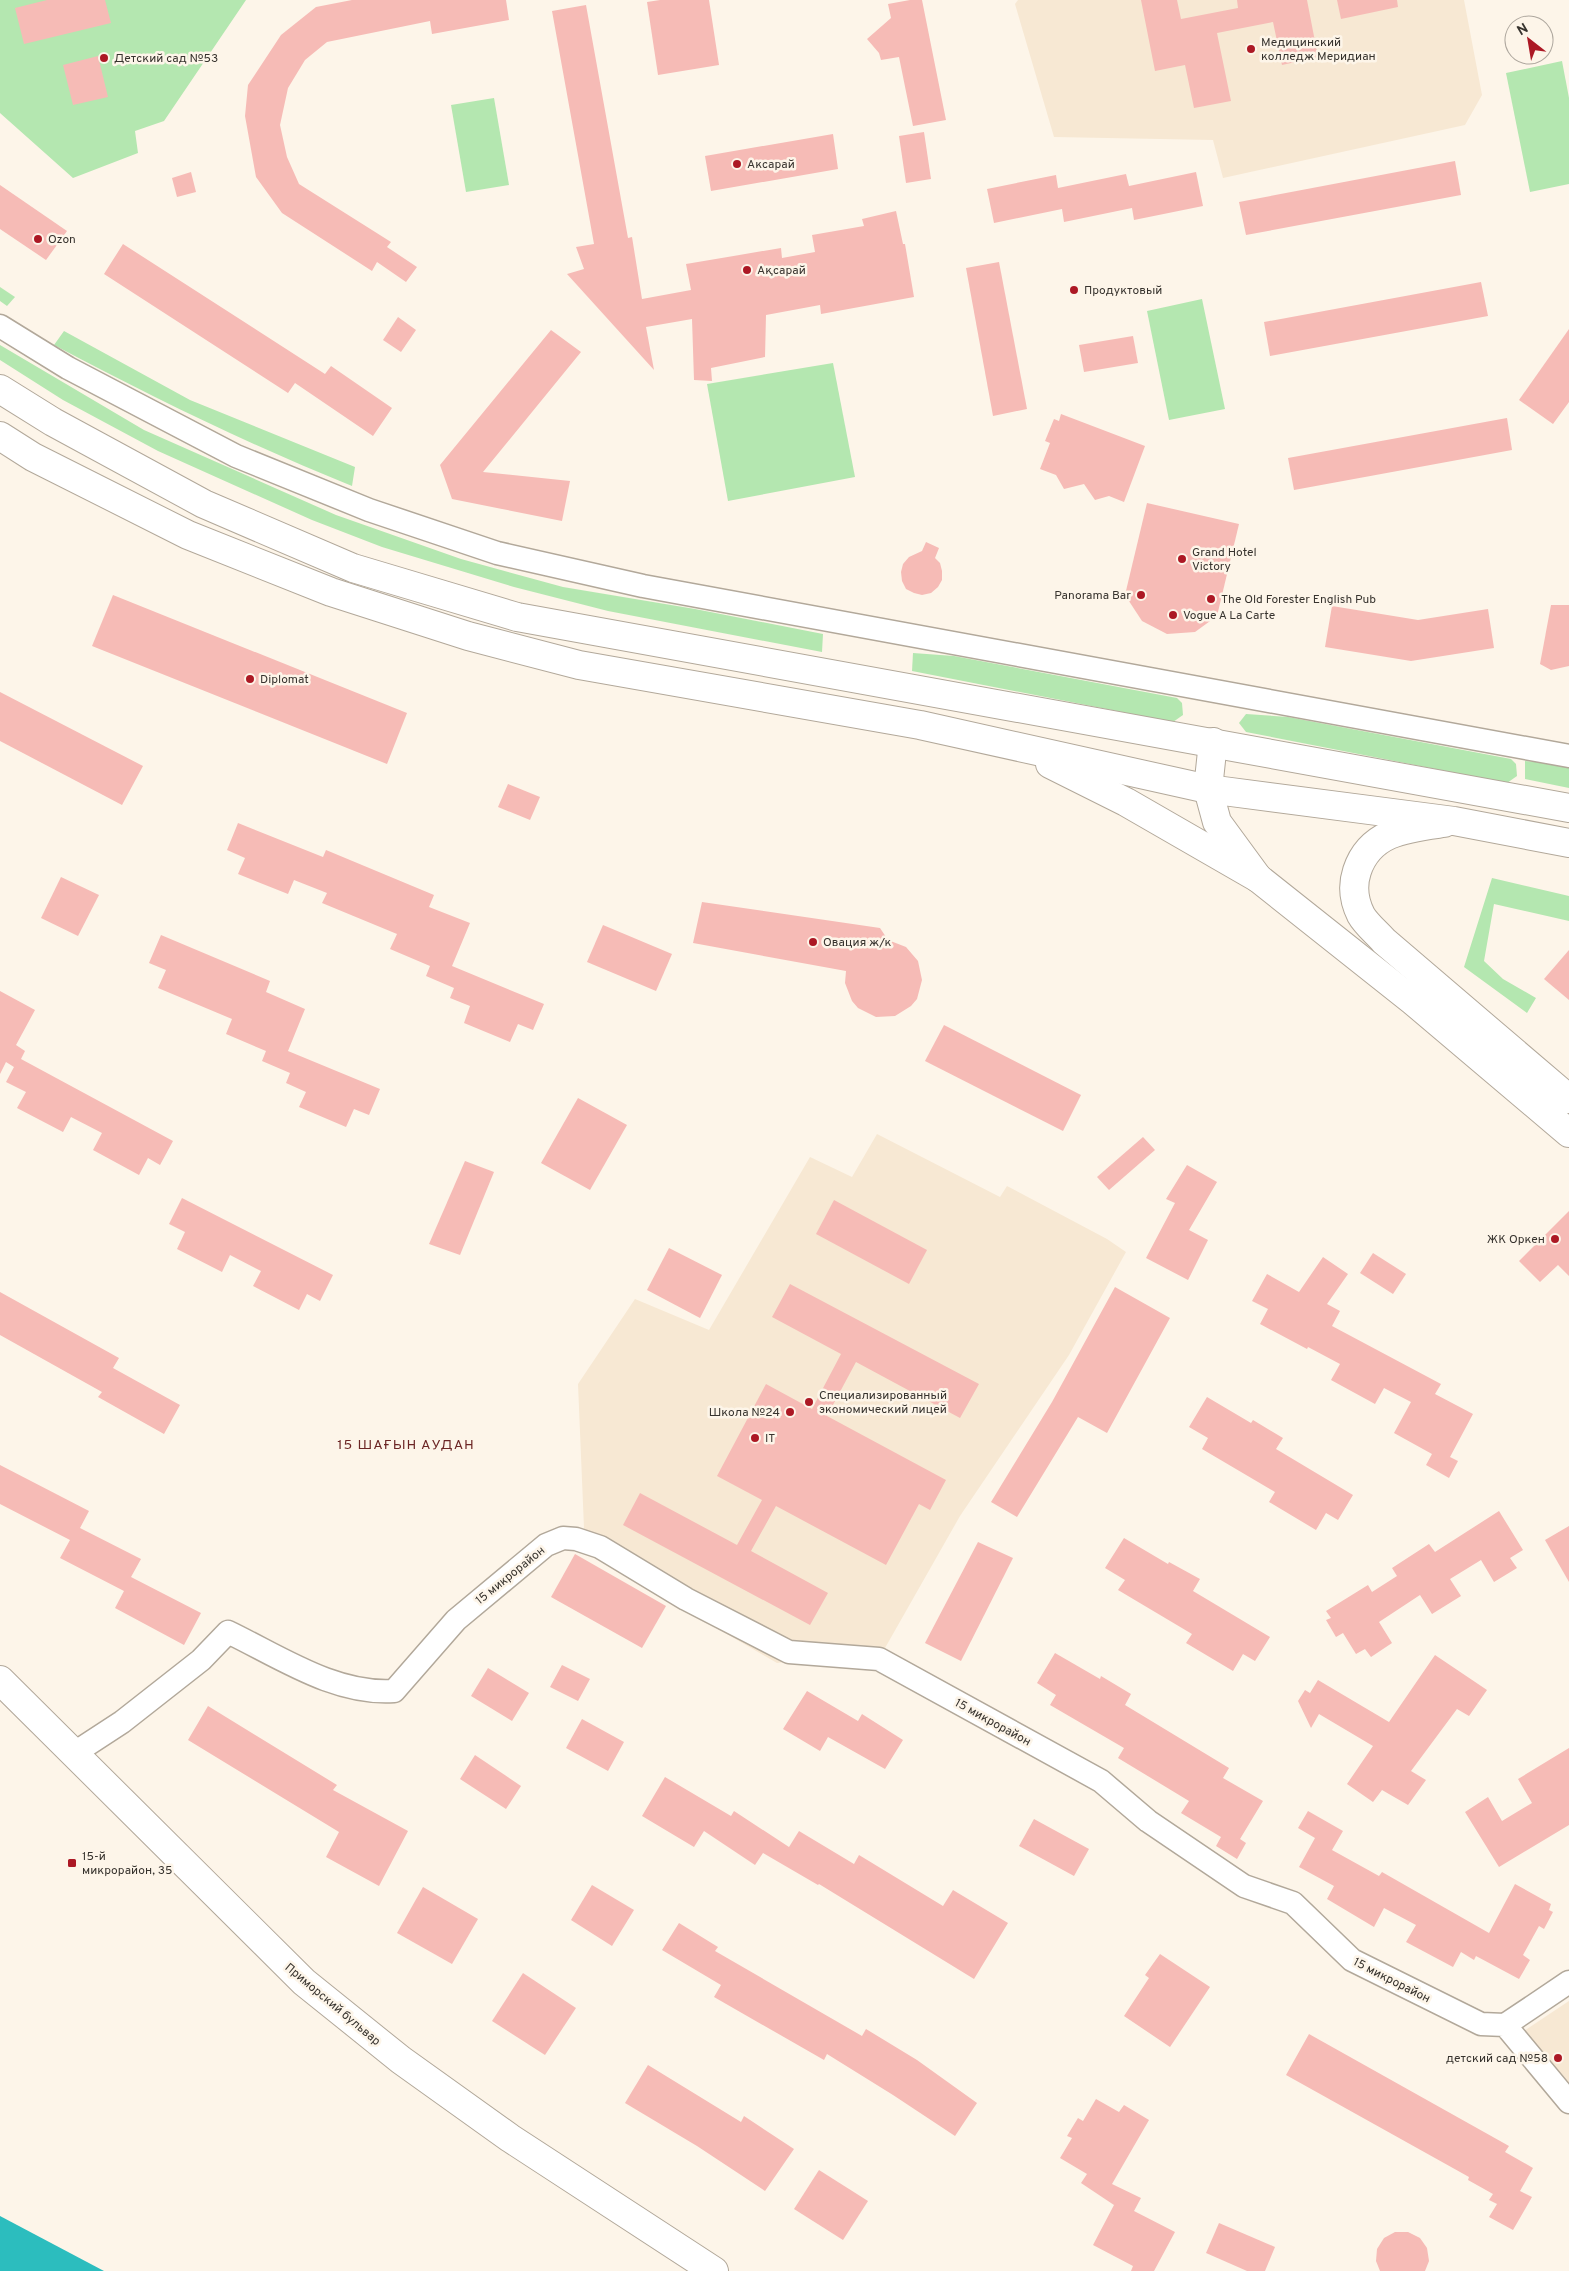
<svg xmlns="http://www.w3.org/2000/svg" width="1569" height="2271" font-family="Overpass,sans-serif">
<rect width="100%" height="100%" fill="#fdf5e9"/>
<g fill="#f7e8d3">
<polygon points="1018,0 1464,0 1482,95 1465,125 1223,178 1213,140 1054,137 1015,4"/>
<polygon points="877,1134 1000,1197 1007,1186 1107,1239 1126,1252 1069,1355 960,1516 885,1648 777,1663 585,1552 578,1384 635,1299 709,1330 810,1157 852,1177"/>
<polygon points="1569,2001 1569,2085 1524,2031"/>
</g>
<g fill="#b4e7b0">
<polygon points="0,0 246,0 164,121 135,131 138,153 73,178 0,113"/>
<polygon points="1562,61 1569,98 1569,184 1530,192 1506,73"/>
<polygon points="494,98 509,185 466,192 451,105"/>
<polygon points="0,287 15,297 7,306 0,301"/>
<polygon points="1202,299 1225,409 1169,420 1147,311"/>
<path d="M64,331L190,400L355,467L352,486C250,445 152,397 54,345Z"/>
<polygon points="0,345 144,430 336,515 461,559 563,587 695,609 823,634 822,652 608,611 514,587 382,547 312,520 158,451 63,400 0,360"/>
<polygon points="833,363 855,477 728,501 707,384"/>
<polygon points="913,653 954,656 1177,698 1182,703 1183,715 1173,722 912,671"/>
<polygon points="1246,714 1288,717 1511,759 1516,764 1517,776 1507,783 1246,732 1239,723"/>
<polygon points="1525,761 1569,765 1569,788 1525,779"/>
<polygon points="1492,878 1569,896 1569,921 1494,904 1484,961 1503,979 1536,998 1527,1013 1464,967"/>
</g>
<polygon fill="#2cbdbe" points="0,2216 104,2271 0,2271"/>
<g fill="#f6bbb6">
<polygon points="47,0 105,0 111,23 24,44 15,8"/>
<polygon points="352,0 506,0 509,20 432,34 430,21 327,42 305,60 288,88 280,125 287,157 299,184 391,242 387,247 417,267 406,282 377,262 372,271 282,213 256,177 245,116 248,85 281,35 316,7"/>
<polygon points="660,0 709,0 719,65 658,75 647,2"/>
<polygon points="910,0 922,0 946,120 913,126 899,57 881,60 879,53 867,39 891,18 888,4"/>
<polygon points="1141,0 1177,0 1181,19 1238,8 1237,0 1307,0 1318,57 1282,65 1273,22 1217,33 1231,101 1194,108 1185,65 1155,71"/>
<polygon points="1337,0 1397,0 1398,7 1341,19"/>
<polygon points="586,5 628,238 632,237 642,299 691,290 686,264 781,248 782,258 815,252 812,235 864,226 862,219 896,211 903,244 905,244 914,297 821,314 820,305 766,315 765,357 711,368 712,381 694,380 692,319 646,327 654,370 567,274 584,269 576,247 594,244 552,11"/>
<polygon points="98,56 108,97 73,105 63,65"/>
<polygon points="924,132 931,179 906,183 899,136"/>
<polygon points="833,134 838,169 711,191 705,156"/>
<polygon points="1455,161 1461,195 1246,235 1239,202"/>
<polygon points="191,172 196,192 177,197 172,178"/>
<polygon points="1196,172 1203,206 1134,220 1132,208 1064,222 1062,209 994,223 987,189 1056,175 1058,188 1126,174 1129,186"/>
<polygon points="0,185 67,231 46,260 0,229"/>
<polygon points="123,244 325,374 331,366 392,408 373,436 295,383 288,393 104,274"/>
<polygon points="999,262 1027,409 993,416 966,268"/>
<polygon points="1481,282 1488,316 1270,356 1264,322"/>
<polygon points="398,317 416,330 401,352 383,340"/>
<polygon points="1569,329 1569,402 1553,424 1519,400"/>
<polygon points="551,330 581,352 483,472 570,481 562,521 452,499 440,465"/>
<polygon points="1133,336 1138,363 1084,372 1079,345"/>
<polygon points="1061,414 1145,446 1124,502 1109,496 1095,500 1084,484 1064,489 1056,475 1040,469 1050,443 1045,441 1054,419 1059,421"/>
<polygon points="1507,418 1512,450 1294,490 1288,458"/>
<polygon points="1147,503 1239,524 1217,616 1195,632 1167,634 1142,621 1125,595"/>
<polygon points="926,542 939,548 935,558 940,563 942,571 942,580 938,587 931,593 922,595 914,593 906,589 902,581 901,572 903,564 909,557 922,551"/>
<polygon points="113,595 407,713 387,764 92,646"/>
<polygon points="1551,605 1569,605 1569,666 1551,670 1540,664"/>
<polygon points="1332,606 1418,620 1488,609 1494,648 1411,661 1325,647"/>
<polygon points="0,692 143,766 122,805 0,741"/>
<polygon points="508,784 540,797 530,820 498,807"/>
<polygon points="238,823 323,857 326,850 434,895 429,907 470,923 452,966 544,1004 533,1030 518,1024 510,1042 464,1023 470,1006 450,998 454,988 426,976 430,966 390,949 397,934 322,903 327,893 294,880 288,894 238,874 245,858 227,850"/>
<polygon points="61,877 99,895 78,936 41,918"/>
<polygon points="702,902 880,928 888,940 906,947 918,961 922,980 917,999 911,1006 895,1016 876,1017 858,1008 852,1001 845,983 846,971 693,943"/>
<polygon points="603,925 672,954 656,991 587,962"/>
<polygon points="161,935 270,981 266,992 305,1009 288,1051 380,1089 369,1115 354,1109 346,1127 299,1107 306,1092 286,1083 290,1073 262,1061 266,1051 226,1034 232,1019 158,988 166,970 149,963"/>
<polygon points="1569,950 1569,1000 1544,979"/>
<polygon points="0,991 35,1010 16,1045 25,1051 21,1059 173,1141 160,1165 148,1158 139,1175 93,1150 102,1133 71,1117 63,1132 17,1108 26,1092 6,1082 14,1067 6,1062 0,1074"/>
<polygon points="944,1025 1081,1095 1063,1131 925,1061"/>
<polygon points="578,1098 627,1125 590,1190 541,1163"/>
<polygon points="1143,1137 1155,1150 1109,1190 1097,1177"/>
<polygon points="465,1161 494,1172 460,1255 429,1244"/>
<polygon points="1187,1165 1217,1182 1189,1230 1208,1240 1188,1280 1146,1258 1175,1203 1166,1199"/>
<polygon points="182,1198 333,1275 320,1301 307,1294 299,1310 253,1286 261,1271 230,1255 222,1272 177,1249 185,1232 169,1224"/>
<polygon points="834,1200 927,1250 909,1284 816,1234"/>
<polygon points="1569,1211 1569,1276 1558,1265 1540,1282 1519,1261"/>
<polygon points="669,1248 722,1275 700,1318 647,1290"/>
<polygon points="1373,1253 1406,1274 1393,1294 1360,1273"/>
<polygon points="1323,1257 1348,1274 1327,1304 1340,1311 1332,1326 1441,1384 1435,1394 1473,1414 1450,1457 1458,1461 1449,1478 1426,1465 1432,1454 1394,1433 1411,1402 1384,1388 1375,1404 1331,1380 1340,1364 1308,1347 1307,1349 1260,1324 1268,1309 1252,1301 1267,1274 1299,1292"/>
<polygon points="790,1284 979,1384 960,1418 856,1362 827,1416 946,1480 930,1510 919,1504 886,1565 776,1506 751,1551 828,1593 810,1625 623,1525 640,1493 737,1545 762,1500 717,1476 766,1384 812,1409 841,1354 772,1317"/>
<polygon points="1115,1287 1170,1318 1107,1433 1078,1417 1017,1517 991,1502 1052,1402"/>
<polygon points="0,1292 119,1358 113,1368 180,1405 164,1434 98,1397 102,1392 0,1335"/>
<polygon points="1207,1397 1251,1423 1253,1420 1283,1438 1276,1449 1353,1495 1338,1520 1326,1513 1316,1530 1269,1502 1275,1492 1202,1449 1208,1438 1189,1427"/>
<polygon points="0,1465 89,1511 80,1528 141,1559 131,1577 201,1613 184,1645 115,1608 124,1591 60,1558 70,1540 0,1504"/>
<polygon points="1499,1511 1523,1550 1510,1558 1517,1568 1494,1582 1481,1560 1450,1579 1461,1596 1432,1614 1420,1595 1379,1622 1392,1643 1371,1657 1365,1649 1356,1654 1343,1633 1336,1637 1326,1620 1331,1618 1326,1611 1368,1585 1372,1592 1397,1576 1392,1568 1429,1544 1435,1552"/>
<polygon points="1569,1526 1569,1582 1545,1540"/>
<polygon points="1124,1538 1168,1564 1169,1562 1200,1579 1193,1591 1270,1637 1255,1661 1243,1654 1233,1671 1186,1643 1192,1634 1118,1590 1125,1580 1105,1568"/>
<polygon points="978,1542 1013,1558 961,1661 925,1643"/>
<polygon points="575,1554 666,1606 642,1648 551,1597"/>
<polygon points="1055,1653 1100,1679 1101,1676 1131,1694 1125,1705 1229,1768 1223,1778 1263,1801 1240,1839 1246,1843 1237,1859 1216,1846 1221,1837 1181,1813 1189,1801 1118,1758 1124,1748 1050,1705 1056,1695 1037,1683"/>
<polygon points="1435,1655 1487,1690 1469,1716 1457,1709 1411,1771 1426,1780 1408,1805 1382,1790 1373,1802 1347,1784 1373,1746 1319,1714 1311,1728 1298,1701 1305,1690 1310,1693 1318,1680 1389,1722"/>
<polygon points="562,1665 590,1679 578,1701 550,1687"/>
<polygon points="488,1668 529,1693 512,1721 471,1696"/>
<polygon points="807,1691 858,1721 862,1714 903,1740 885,1769 828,1737 820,1751 783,1729"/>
<polygon points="208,1706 337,1785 333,1790 408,1831 379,1886 326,1857 339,1832 188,1740"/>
<polygon points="582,1719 624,1742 608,1771 566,1748"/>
<polygon points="1569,1748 1569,1825 1499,1867 1465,1812 1488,1797 1502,1821 1532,1803 1518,1779"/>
<polygon points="475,1755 521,1786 506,1809 460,1779"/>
<polygon points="665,1777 731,1816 734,1811 789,1847 799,1831 854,1864 859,1855 943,1906 953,1890 1008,1923 974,1979 819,1884 818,1885 763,1853 755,1865 704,1831 694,1847 642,1816"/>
<polygon points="1308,1811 1343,1831 1332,1850 1379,1876 1382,1872 1489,1933 1515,1884 1551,1904 1549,1910 1553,1912 1544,1929 1539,1926 1523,1955 1530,1960 1519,1979 1476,1956 1474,1960 1461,1952 1453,1967 1406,1942 1416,1925 1384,1908 1374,1927 1327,1899 1334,1886 1299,1867 1315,1838 1298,1828"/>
<polygon points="1034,1819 1089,1849 1074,1876 1019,1846"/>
<polygon points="592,1885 634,1910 612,1946 571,1920"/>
<polygon points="423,1887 478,1919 452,1964 397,1933"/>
<polygon points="679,1923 718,1947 715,1951 862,2036 866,2029 917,2060 977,2103 955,2136 893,2095 827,2054 824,2060 714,1997 721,1985 662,1950"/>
<polygon points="1160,1954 1210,1987 1170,2047 1124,2016 1149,1978 1145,1975"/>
<polygon points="523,1973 576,2008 545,2055 492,2021"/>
<polygon points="1309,2034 1509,2146 1505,2152 1533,2168 1520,2191 1532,2197 1513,2230 1489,2217 1497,2204 1489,2200 1493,2194 1468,2180 1469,2177 1286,2075"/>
<polygon points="648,2065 741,2122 744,2116 794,2149 765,2191 697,2146 625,2103"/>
<polygon points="1096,2099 1119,2112 1124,2105 1149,2120 1112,2184 1141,2198 1134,2211 1175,2232 1154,2271 1131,2271 1133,2266 1093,2245 1114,2205 1081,2183 1087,2174 1060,2158 1072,2138 1067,2136 1078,2118 1083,2121"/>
<polygon points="819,2170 868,2201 843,2240 794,2209"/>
<polygon points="1219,2223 1275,2247 1265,2271 1247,2271 1206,2253"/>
<polygon points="1395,2232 1408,2232 1420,2238 1427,2248 1429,2261 1425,2271 1380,2271 1376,2261 1377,2249 1384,2238"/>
</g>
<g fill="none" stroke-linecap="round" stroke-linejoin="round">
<defs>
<g id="minor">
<polyline points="0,326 68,368 236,456 369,510 497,553 643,586 1569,756"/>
<path d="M73,1754L122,1722L201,1660L228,1632C280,1657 335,1695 394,1691L456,1620L546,1545L563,1538L576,1539L600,1547L686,1599L789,1652L879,1659L1101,1781L1148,1821L1244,1886L1293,1903L1352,1960L1481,2024L1505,2025L1569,2102"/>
<polyline points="1505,2025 1569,1982"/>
</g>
<g id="tertiary">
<polyline points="1213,742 1208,789 1217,822 1258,878 1413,1001 1569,1133"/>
<path d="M1444,823C1408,828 1370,831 1357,871C1352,886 1354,901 1361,915C1366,924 1377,933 1384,941L1569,1099"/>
<polyline points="0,1680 304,1982 401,2060 510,2138 714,2271"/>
</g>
<g id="secondary">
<polyline points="0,389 53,422 204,504 353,568 517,617 1569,808"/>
<polyline points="0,436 33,457 188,535 331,592 468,636 579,665 920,725 1208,789 1454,821 1569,843"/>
<polyline points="1050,764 1126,802 1258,878"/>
</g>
</defs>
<use href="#minor" stroke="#b2a89a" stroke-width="25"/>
<use href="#tertiary" stroke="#b2a89a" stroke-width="30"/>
<use href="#secondary" stroke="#b2a89a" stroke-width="30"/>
<use href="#minor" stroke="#fff" stroke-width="22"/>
<use href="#tertiary" stroke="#fff" stroke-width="28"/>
<use href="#secondary" stroke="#fff" stroke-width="28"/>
</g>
<g fill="#ac1824" stroke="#fdf5e9" stroke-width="2">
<circle cx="1251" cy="49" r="5"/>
<circle cx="104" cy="58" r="5"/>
<circle cx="737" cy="164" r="5"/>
<circle cx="38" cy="239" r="5"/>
<circle cx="747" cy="270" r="5"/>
<circle cx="1074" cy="290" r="5"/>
<circle cx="1182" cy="559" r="5"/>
<circle cx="1141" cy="595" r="5"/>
<circle cx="1211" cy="599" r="5"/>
<circle cx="1173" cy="615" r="5"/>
<circle cx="250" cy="679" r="5"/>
<circle cx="813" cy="942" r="5"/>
<circle cx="1555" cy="1239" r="5"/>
<circle cx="809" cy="1402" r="5"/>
<circle cx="790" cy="1412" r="5"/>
<circle cx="755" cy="1438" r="5"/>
<rect x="67" y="1858" width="10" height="10" rx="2.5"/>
<circle cx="1558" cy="2058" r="5"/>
</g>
<g text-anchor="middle" stroke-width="5" stroke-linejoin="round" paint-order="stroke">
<g font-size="12" fill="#37332e" stroke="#fdf5e9" text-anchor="start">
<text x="1261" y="46">Медицинский<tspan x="1261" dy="14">колледж Меридиан</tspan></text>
<text x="114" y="62">Детский сад №53</text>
<text x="747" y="168">Аксарай</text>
<text x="48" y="243">Ozon</text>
<text x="757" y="274">Ақсарай</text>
<text x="1084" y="294">Продуктовый</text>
<text x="1192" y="556">Grand Hotel<tspan x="1192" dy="14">Victory</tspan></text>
<text x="1131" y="599" text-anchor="end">Panorama Bar</text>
<text x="1221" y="603">The Old Forester English Pub</text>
<text x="1183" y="619">Vogue A La Carte</text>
<text x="260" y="683">Diplomat</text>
<text x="823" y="946">Овация ж/к</text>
<text x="1545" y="1243" text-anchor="end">ЖК Оркен</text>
<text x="819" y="1399">Специализированный<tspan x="819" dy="14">экономический лицей</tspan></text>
<text x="780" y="1416" text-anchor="end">Школа №24</text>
<text x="765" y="1442">IT</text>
<text x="82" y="1860">15-й<tspan x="82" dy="14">микрорайон, 35</tspan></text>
<text x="1548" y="2062" text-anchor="end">детский сад №58</text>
</g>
<g font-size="12" fill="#37332e" stroke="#fdf5e9">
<text transform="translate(510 1575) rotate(-39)" y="4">15 микрорайон</text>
<text transform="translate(993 1722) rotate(29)" y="4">15 микрорайон</text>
<text transform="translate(1392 1980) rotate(27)" y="4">15 микрорайон</text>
<text transform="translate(333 2004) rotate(40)" y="4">Приморский бульвар</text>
</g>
<g font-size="14" letter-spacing="1" fill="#6c2625" stroke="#fdf5e9">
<text x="406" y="1449">15 ШАҒЫН АУДАН</text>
</g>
</g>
<g transform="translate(1529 40) rotate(329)"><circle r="24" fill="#fdf5e9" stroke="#aea79e"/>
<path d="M0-4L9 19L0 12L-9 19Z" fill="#ac1824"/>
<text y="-8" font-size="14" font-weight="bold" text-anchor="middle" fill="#37332e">N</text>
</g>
</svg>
